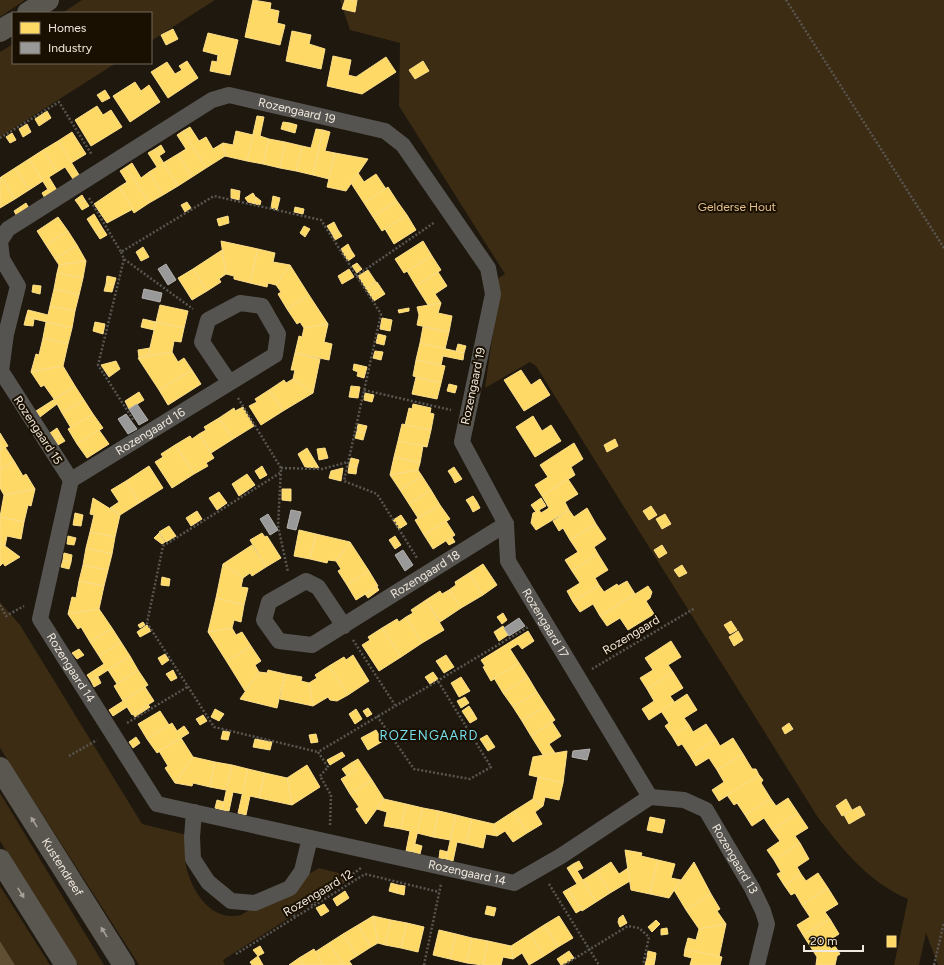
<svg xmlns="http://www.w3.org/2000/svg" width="944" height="965" font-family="Figtree,sans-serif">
<rect width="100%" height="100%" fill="#1e180e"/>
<g fill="#3c2c13">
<polygon points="0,0 25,0 0,17"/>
<polygon points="82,0 215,0 151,41 151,13 62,13"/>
<path d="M340,0H944V965H938L926,933L919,965H894L908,899C868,882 842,849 817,816L536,366L530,362L485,388L496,312L486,286L505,274L399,106L400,43L350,30Z"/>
<polygon points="13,44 13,63 116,63 0,137 0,52"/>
<path d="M0,602L20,625L142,824L187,835C186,845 184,855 186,866C192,892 211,922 241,915L319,868L354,877L223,960L225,965H139L0,748Z"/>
<polygon points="0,793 104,965 78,965 0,841"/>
<polygon points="0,886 50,965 15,965 0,941"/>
</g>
<polygon fill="#614f34" points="0,941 15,965 0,965"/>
<g fill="#ffd966" stroke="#fbde8a">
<polygon points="253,0 271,3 270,9 279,11 277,23 285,25 280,45 245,37"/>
<polygon points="345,0 357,0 355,12 342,9"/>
<polygon points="173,29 178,39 166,45 161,35"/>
<polygon points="292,31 311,35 309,44 325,49 321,69 286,61"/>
<polygon points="208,33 238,40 230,75 210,71 212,61 217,62 218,55 203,51"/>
<polygon points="333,56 351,60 348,75 356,77 386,57 396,72 362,94 327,86"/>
<polygon points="187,61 198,78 168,98 151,72 167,62 175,74 182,70 179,66"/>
<polygon points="423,61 429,71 415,79 409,70"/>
<polygon points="135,82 141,91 149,85 160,102 130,122 113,96"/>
<polygon points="105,90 110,98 102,102 97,95"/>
<polygon points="97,106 103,115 111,110 122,127 91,146 75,120"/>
<polygon points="47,111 51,118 45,122 41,115"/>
<polygon points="41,115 45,122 39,126 35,119"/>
<polygon points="257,116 264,117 260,136 269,139 263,164 247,161"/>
<polygon points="283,122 290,123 288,131 281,129"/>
<polygon points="290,123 297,125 295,133 288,131"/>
<polygon points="27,124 31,132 23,137 19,129"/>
<polygon points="190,127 199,141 206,137 213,149 223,143 225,156 206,168 183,131"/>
<polygon points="316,129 323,130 313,175 296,171 302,146 311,148"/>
<polygon points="323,130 330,132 325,151 335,153 329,179 313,175"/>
<polygon points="183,131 206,168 192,177 178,154 186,149 177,135"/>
<polygon points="236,131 253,135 247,161 225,156 223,143 233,145"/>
<polygon points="72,132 86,154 71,163 58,141"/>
<polygon points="12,133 16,140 10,143 6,137"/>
<polygon points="269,139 285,142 280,168 263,164"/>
<polygon points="58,141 81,178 75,182 65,167 57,172 43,150"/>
<polygon points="285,142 302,146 296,171 280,168"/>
<polygon points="161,145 165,152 159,156 155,149"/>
<polygon points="155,149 178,186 163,195 149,172 157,167 148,153"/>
<polygon points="43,150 57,172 49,177 58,192 52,196 29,159"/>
<polygon points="335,153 368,159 346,191 327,187"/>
<polygon points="178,154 192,177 178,186 163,163"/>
<polygon points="29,159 43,181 29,190 15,168"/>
<polygon points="132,163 141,178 149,172 163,195 149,203 126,167"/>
<polygon points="126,167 149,203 134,213 119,187 127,182 120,171"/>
<polygon points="15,168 29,190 15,199 1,177"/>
<polygon points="358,173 364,182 376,174 386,189 364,203 351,183"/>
<polygon points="1,177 15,199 0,208 0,178"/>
<polygon points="119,187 133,209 107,223 94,204"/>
<polygon points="388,187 397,201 373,217 364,203"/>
<polygon points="48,189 52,196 46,200 42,193"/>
<polygon points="231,189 240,191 239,200 231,198"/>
<polygon points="253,193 256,198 255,204 248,202 245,198"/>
<polygon points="82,195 85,200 78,204 75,200"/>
<polygon points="273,196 280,198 277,210 271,208"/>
<polygon points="256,197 261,201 260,205 255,204"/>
<polygon points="85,200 89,206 82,210 78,204"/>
<polygon points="397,201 407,215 382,231 373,217"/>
<polygon points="187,202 191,208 185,212 181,205"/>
<polygon points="26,203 30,210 24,214 20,207"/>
<polygon points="20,207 24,214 18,218 14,211"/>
<polygon points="295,207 304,209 303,214 294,212"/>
<polygon points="94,214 103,229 96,233 87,219"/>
<polygon points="407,215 416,230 394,244 385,229"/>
<polygon points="228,216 229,223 219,226 217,219"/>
<polygon points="58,217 68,231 46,245 37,231"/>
<polygon points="334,222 338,230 332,234 327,226"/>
<polygon points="304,226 310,229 305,237 300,233"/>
<polygon points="103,229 107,235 100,239 96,233"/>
<polygon points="338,230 342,236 335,240 332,234"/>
<polygon points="68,231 77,245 55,259 46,245"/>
<polygon points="221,241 258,249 250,283 234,279 234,276 226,274"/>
<polygon points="423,241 432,256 404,273 395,259"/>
<polygon points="348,244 351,250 344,255 341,249"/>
<polygon points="77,245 86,261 59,265 55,259"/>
<polygon points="143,247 149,257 141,261 136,252"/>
<polygon points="258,249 275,253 273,262 290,265 276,285 268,283 267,287 250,283"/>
<polygon points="222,250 226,274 219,279 221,282 207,291 193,269"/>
<polygon points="351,250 355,256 348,261 344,255"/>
<polygon points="432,256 441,270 416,286 407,271"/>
<polygon points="86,261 83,278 57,273 59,265"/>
<polygon points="357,263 362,269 357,273 352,266"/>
<polygon points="290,265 309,295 287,309 278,294 281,292 276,285"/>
<polygon points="193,269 207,291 192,300 178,278"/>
<polygon points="349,269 354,277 342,284 338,276"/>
<polygon points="368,270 376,282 366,289 358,276"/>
<polygon points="438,272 447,286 435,294 441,303 428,305 416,286"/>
<polygon points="57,273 83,278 79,295 54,289"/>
<polygon points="107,276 116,278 114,285 106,284"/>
<polygon points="377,282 381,288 370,295 366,289"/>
<polygon points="106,284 114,285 112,292 104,291"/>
<polygon points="33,285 41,286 40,294 32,292"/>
<polygon points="381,288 385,294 374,301 370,295"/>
<polygon points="54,289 79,295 75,311 50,306"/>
<polygon points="309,295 328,324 304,328 300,322 297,324 287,309"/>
<polygon points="441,303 438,313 452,316 449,332 417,325 419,315 417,307"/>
<polygon points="160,305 188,311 184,328 156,322"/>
<polygon points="50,306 75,311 72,328 26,317 28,310 48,315"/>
<polygon points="409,308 409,311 399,313 398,310"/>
<polygon points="26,317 34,319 33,326 24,325"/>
<polygon points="382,318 392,320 390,331 380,329"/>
<polygon points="143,319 156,322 154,330 141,327"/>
<polygon points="46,322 72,328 68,344 43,338"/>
<polygon points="95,322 105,324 103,334 93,331"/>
<polygon points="156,322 184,328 181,342 174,341 172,352 148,356"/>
<polygon points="328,324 324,342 332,344 329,360 295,353 299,336 302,337 304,328"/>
<polygon points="423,327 449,332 445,349 420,343"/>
<polygon points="378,334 386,336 384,345 376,343"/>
<polygon points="43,338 68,344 63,366 31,372 36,354 39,355"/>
<polygon points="420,343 464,353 463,360 443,356 441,365 416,360"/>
<polygon points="458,344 466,346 464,353 456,351"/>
<polygon points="150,348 148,356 139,358 138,350"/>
<polygon points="375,351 383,352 381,360 373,358"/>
<polygon points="172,352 178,362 184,358 192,370 159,390 138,358"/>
<polygon points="295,353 320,359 313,393 293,379 295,370 291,370"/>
<polygon points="416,360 445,366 441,383 413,376"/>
<polygon points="116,361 120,369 109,377 101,365"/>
<polygon points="354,364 367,367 364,378 357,376 358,372 353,370"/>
<polygon points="63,366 75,386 54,399 44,385 41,387 31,372"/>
<polygon points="192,370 201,384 168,405 159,390"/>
<polygon points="521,370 531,385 540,379 550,395 524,411 504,380"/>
<polygon points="416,377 441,383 437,399 412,394"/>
<polygon points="293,379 313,393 283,411 269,390 284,380 286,383"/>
<polygon points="449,384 457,386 455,393 447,391"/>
<polygon points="75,386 84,400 62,413 57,404 40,417 36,411"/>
<polygon points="351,386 360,387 358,398 349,397"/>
<polygon points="269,390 283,411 261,425 249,406 257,402 255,399"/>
<polygon points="139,392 144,400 129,409 125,401"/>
<polygon points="365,393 374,395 372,402 364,400"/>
<polygon points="84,400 93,414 71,428 62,413"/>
<polygon points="413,404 431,408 430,413 434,414 431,430 405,425 409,408 412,409"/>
<polygon points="243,407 254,426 233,439 219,418 234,408 235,411"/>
<polygon points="93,414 103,428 77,444 68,429"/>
<polygon points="533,416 542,431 551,425 561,441 535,457 516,427"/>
<polygon points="219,418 233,439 211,453 199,434 206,430 204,427"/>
<polygon points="358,424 367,426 365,433 357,431"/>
<polygon points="402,424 431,430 427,447 398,441"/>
<polygon points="57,428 61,435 54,439 50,433"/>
<polygon points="99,430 109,444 87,458 77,444"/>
<polygon points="357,431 365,433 363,440 355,438"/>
<polygon points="0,433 8,446 0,450"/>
<polygon points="199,434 214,458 206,463 208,466 194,474 175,445 190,436 192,439"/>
<polygon points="61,435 65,441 58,445 54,439"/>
<polygon points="615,439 618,446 607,452 604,445"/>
<polygon points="398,441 423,446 420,463 394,457"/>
<polygon points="574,443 583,459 571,467 575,475 542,496 535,485 548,477 540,465"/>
<polygon points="175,445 194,474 172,488 155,462 163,457 161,454"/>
<polygon points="5,447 14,461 0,470 0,450"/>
<polygon points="307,448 319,468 305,467 298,454"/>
<polygon points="325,448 328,458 319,460 317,449"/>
<polygon points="394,457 420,463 418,470 390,475"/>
<polygon points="351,458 359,460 357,467 349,465"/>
<polygon points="14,461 23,476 26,474 35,489 4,495 0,488 0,470"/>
<polygon points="349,465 357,467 356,474 348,473"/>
<polygon points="149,466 163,488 139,503 126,481"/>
<polygon points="262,466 267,475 260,479 255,471"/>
<polygon points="454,467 458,473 452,477 448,471"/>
<polygon points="343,468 341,481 329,478 331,471"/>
<polygon points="418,470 422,476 400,490 390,475"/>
<polygon points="458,473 462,479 455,483 452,477"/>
<polygon points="247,474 255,485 239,496 232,484"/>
<polygon points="422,476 431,490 409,504 400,490"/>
<polygon points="568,479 578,494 565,502 569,510 536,530 531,523 533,513 536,512 531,505 541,498 546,506 539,510 541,513 549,508 542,496"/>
<polygon points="126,481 139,503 120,515 110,508 119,502 111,490"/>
<polygon points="35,489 31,506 28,505 24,522 0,517 4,495"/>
<polygon points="282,489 291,489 291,501 282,500"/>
<polygon points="431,490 440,505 418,518 409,504"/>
<polygon points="219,492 227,503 217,510 209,498"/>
<polygon points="473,496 477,502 470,506 466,500"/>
<polygon points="93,498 120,515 115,537 90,532 94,515 90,514"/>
<polygon points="477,502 480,508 473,512 470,506"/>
<polygon points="440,505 450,519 424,535 415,520"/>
<polygon points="651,506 657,515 649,520 643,511"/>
<polygon points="587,508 596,524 570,540 563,528 559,531 553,521 569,510 574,517"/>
<polygon points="197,511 202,519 191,526 186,518"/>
<polygon points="75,513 83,515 81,526 73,525"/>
<polygon points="665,514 671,524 662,529 656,519"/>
<polygon points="401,515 407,524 399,529 393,520"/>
<polygon points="0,517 24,522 21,539 7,536 5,546 0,543"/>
<polygon points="446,521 455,535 433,549 424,535"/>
<polygon points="596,524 606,539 594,547 598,554 572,571 565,560 578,552 570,540"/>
<polygon points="169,526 176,536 166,542 159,532"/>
<polygon points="299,530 316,534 310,559 294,556"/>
<polygon points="90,532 115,537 112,554 86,548"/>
<polygon points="159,533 165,542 162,544 154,538"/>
<polygon points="262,533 265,537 267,536 281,558 266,567 250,540"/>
<polygon points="316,534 350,542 336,561 328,560 327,563 310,559"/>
<polygon points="68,536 76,538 74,545 67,544"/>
<polygon points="395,536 401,545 395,549 389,540"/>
<polygon points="452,537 455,542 449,545 446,541"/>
<polygon points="350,542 369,571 347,585 338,571 341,569 336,561"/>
<polygon points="0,543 5,546 20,557 5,566 3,563 0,566"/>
<polygon points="252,545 266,567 252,576 250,573 243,578 223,564"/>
<polygon points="662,545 667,553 659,558 654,550"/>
<polygon points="86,548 112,554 108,570 83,565"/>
<polygon points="64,553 72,555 71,562 63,560"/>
<polygon points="598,554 608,570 595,578 599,585 573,602 567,591 580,583 572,571"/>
<polygon points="63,560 71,562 69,569 61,567"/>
<polygon points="223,564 243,578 241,587 248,588 244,605 216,598"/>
<polygon points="483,564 497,585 483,595 469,573"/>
<polygon points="83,565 108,570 104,586 79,581"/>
<polygon points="682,565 687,573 679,577 674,570"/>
<polygon points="369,571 378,586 356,600 347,585"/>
<polygon points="469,573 483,595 461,608 449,590 456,585 455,582"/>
<polygon points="162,577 170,579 169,586 161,585"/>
<polygon points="79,581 104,586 99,609 68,614 72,597 76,598"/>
<polygon points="627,581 635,594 600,616 593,604 580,612 573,602 599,585 604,592 617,584 618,586"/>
<polygon points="648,586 652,592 650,598 646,601 654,614 628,630 620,618 607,626 600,616"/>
<polygon points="377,587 379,590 368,598 365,594"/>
<polygon points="449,590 461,608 440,622 426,600 440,591 442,594"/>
<polygon points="216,598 244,605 241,622 234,620 232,628 208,632"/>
<polygon points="426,600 444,630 422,643 406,617 413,613 411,610"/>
<polygon points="99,609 112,628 90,642 81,627 78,629 68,614"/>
<polygon points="503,613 507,620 502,624 497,617"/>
<polygon points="406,617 422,643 401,657 382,628 397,619 399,622"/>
<polygon points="731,621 737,630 730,634 724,625"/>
<polygon points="143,622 145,625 140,628 138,625"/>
<polygon points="147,625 151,631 140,637 137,632"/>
<polygon points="503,626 508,635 499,641 494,632"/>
<polygon points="112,628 121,642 99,656 90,642"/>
<polygon points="232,628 236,635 242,632 251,646 227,662 208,632"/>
<polygon points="382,628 401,657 379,671 362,645 370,640 368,637"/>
<polygon points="528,631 534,641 522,649 518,644 510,649 519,663 491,681 483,667 485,666 481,660"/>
<polygon points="738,631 743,640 734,646 729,637"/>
<polygon points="671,641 681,657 668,665 673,672 647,689 640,678 653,670 645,658"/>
<polygon points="121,642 130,656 91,681 87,675 104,664 99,656"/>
<polygon points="251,646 261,661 255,665 259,672 245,691 227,662"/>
<polygon points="79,649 84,655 77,659 72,653"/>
<polygon points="165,654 169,660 162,665 158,658"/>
<polygon points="353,655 369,681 348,695 329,666 344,657 346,660"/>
<polygon points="446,655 454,667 444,673 436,661"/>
<polygon points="130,656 138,670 117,684 108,670"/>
<polygon points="519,663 528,677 503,693 494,678"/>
<polygon points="329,666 348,695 337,701 330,700 328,697 313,706 309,683 317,678 315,675"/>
<polygon points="138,670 148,685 123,701 114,686"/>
<polygon points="173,670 177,678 171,681 166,674"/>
<polygon points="268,670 285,674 277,708 240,699 259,672 267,673"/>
<polygon points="433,672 438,679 430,684 425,677"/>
<polygon points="673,672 683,688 670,696 675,703 649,720 642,709 654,701 647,689"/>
<polygon points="285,674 302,677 301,681 309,683 313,706 280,699"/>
<polygon points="98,677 101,683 94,687 91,681"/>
<polygon points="461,677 470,691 459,697 451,683"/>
<polygon points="528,677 537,692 513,707 503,693"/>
<polygon points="145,687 154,701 132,715 127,707 113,716 109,710"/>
<polygon points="537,692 546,706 522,721 513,707"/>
<polygon points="687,694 697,710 684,718 689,725 672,736 665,726 669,723 661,711"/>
<polygon points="465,697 469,703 461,708 457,701"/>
<polygon points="148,705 150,707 135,717 133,714"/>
<polygon points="469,706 473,712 466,717 462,711"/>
<polygon points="546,706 555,720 531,736 522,721"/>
<polygon points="368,708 372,714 367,717 363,711"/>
<polygon points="215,709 224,714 219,721 211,717"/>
<polygon points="356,709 362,719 355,724 349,714"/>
<polygon points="160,711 169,725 147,739 138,724"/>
<polygon points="473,712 477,719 470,723 466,717"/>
<polygon points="203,715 207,721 200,725 196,719"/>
<polygon points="552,722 561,736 549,744 555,753 543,755 531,736"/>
<polygon points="172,723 177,731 184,726 189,733 157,753 147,739"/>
<polygon points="789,723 793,729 785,734 782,728"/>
<polygon points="706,724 716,739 690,756 682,744 678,746 672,736 689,725 693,732"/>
<polygon points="376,730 383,741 368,750 361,738"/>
<polygon points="223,731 230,732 228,740 221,739"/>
<polygon points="316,734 318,742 311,743 309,735"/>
<polygon points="487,735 491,741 484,745 480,739"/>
<polygon points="136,737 140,743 133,748 129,742"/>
<polygon points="181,738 193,757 175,783 165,768 168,766 159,751"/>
<polygon points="733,738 743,754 717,770 709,758 696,766 690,756 716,739 720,746"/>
<polygon points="255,739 272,742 270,750 253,747"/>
<polygon points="491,741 495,747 488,751 484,745"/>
<polygon points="567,751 563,783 529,775 533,757"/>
<polygon points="342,752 345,756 330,765 327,760"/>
<polygon points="743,754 752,769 756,769 759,775 719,801 712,790 724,782 717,770"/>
<polygon points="193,757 215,762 210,787 193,783 192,786 175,783"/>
<polygon points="358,759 372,780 350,794 341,779 356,770 351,763"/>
<polygon points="215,762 232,765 226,790 210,787"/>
<polygon points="351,763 356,770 347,776 342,769"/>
<polygon points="232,765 248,769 243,794 233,792 229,811 222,810"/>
<polygon points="307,765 320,787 292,805 287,778"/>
<polygon points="248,769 265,773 259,798 250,796 246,815 238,813"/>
<polygon points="265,773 287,778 292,805 259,798"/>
<polygon points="759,775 763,780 761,783 771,799 745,815 737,803 734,805 727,795"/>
<polygon points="538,777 563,783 559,800 545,797 543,806 533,799"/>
<polygon points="372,780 384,799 366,824 356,809 359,807 350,794"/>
<polygon points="788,798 798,813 772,830 764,818 752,826 745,815 771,799 776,806"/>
<polygon points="384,799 406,804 401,829 384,826 387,812 377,809"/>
<polygon points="533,799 543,806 535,812 542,824 527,833 514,811"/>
<polygon points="846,799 852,810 842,816 836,806"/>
<polygon points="217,800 224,802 222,810 215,808"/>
<polygon points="406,804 423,808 413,852 406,851 410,831 401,829"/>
<polygon points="860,806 865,815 861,817 856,808"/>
<polygon points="423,808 439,811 433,837 417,833"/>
<polygon points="856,808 861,817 849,824 844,815"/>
<polygon points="439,811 456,815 450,840 433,837"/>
<polygon points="514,811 527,833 513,842 505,831 497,836 494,824"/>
<polygon points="798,813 808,828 795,836 800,843 774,860 767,850 780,841 772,830"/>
<polygon points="456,815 472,819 466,844 457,842 453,861 446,859"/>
<polygon points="650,817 665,820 662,833 647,830"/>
<polygon points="472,819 494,824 497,836 486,834 483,848 466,844"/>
<polygon points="800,843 809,859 797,867 801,874 784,885 777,874 781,872 774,860"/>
<polygon points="415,844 422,846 420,854 413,852"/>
<polygon points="440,850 448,852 446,859 439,858"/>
<polygon points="625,850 642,853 641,856 658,860 650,894 631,890"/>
<polygon points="658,860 675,864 671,878 681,880 669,898 650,894"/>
<polygon points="579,861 583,868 577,871 573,864"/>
<polygon points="611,862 619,874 628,868 630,881 610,893 597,871"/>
<polygon points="694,862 711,894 686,910 674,890"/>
<polygon points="573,864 596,902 582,911 568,889 577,884 567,868"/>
<polygon points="597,871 610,893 596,902 583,880"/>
<polygon points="818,873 828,888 802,905 795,893 791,895 784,885 801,874 806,881"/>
<polygon points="391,883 398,885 396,893 389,891"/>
<polygon points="398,885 405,886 404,895 396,893"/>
<polygon points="828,888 838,904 825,912 830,919 803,935 797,925 810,917 802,905"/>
<polygon points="568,889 581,910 576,913 563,892"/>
<polygon points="345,891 349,898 343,902 339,895"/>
<polygon points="711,894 720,909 717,911 726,924 699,929 686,910"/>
<polygon points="339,895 343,902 337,906 333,899"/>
<polygon points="324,904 329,911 321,916 316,908"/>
<polygon points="487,906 496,908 494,916 485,914"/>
<polygon points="623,915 627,923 620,927 618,922 619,918"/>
<polygon points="373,916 378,943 371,947 358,925"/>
<polygon points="373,916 391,920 385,945 378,943"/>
<polygon points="559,916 573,938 558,947 544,925"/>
<polygon points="830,919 839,934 827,942 831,949 835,946 840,954 837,956 835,965 816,965 817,957 803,935"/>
<polygon points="391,920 407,923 401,948 385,945"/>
<polygon points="656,920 660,924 652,932 648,927"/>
<polygon points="407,923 424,927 418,952 401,948"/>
<polygon points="726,924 719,957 685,949 688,938 696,940 699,929"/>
<polygon points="358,925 371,947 357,956 343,934"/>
<polygon points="544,925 558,947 544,956 530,934"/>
<polygon points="667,928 668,934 661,935 661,929"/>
<polygon points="439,930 456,934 450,959 433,955"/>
<polygon points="343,934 357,956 349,961 352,965 343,965 329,943"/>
<polygon points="456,934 472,938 467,963 450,959"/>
<polygon points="530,934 544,956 529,965 522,953 513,959 511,946"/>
<rect x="887" y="936" width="9" height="11"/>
<polygon points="472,938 488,941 483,965 467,963"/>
<polygon points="488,941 511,946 513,959 503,957 501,965 483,965"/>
<polygon points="329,943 343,965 323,965 315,952"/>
<polygon points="260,946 264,953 258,956 253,950"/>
<polygon points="314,949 323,965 303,965 299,958"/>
<polygon points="685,949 722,957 720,965 690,965 692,958 684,956"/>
<polygon points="569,951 574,958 568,962 563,955"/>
<polygon points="648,951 656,953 655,960 647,958"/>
<polygon points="563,955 568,962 561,965 557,959"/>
<polygon points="258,956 263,965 252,965 250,962"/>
<polygon points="299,958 303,965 289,965"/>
<polygon points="647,958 655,960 654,965 645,965"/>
</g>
<g fill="#999" stroke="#b3b1ae">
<polygon points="166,264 176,280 168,285 158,269"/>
<polygon points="144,289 162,293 160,302 142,298"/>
<polygon points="137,404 148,420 139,425 129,409"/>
<polygon points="126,414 137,429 128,434 118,419"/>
<polygon points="291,510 301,512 296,530 287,528"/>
<polygon points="268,514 278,530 270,535 260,519"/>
<polygon points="403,550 413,565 405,571 395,555"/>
<polygon points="519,618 525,626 509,636 504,628"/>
<polygon points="590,749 587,760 572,757 573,751"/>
</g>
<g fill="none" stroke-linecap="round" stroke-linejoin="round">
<g stroke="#595551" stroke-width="2.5" stroke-dasharray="2 2" stroke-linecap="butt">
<polyline points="786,0 944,248"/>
<polyline points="0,138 59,102 92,155"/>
<polyline points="89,198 121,252 214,196 321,220 381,314 344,481 377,494 417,558"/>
<polyline points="121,252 124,259 193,309"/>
<polyline points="124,259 98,365 134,421"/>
<polyline points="356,276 435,222"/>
<polyline points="364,390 451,410"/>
<polyline points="238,398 281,468 278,526 288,572"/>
<polyline points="281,468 322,469 348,462"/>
<polyline points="280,473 163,546 147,623 214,727 318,752"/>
<polyline points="0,605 6,616 24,606"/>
<polyline points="353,640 395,705"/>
<polyline points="592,669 695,608"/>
<polyline points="377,716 414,769 470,779 491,767 438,681"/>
<polyline points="127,723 189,686"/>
<polyline points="69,756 97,740"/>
<polyline points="330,825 331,795 320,776 328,767 318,752 528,627"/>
<polyline points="549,884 599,965"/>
<polyline points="311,905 361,868"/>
<polyline points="290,908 295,917"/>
<polyline points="236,954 365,874 439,892"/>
<polyline points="424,965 441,884"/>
<polyline points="564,965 628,926 639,928 649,937 643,965"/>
<polyline points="934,965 944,922"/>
</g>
<g stroke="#565450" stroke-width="16">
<path id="s1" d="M71,480L1,371L6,334L18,286L2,259L0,241L8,229L212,100L229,95L385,131L403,145L488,268L493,294L462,442L506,524L508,561L650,797"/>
<path id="s2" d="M71,480L40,619L157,804L514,883L561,856L650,797"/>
<path id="s3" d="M71,480L275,355L278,334L262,306L240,303L208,320L202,342L229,382"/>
<path id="s4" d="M344,626L318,587L306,581L269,602L264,620L279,641L312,645L506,524"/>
<path id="s5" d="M650,797L684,800L706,810L752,888L763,911L767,924L757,965"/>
<polyline points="194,812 192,837 193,859 208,882 231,901 255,903 290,888 302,871 310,838"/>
</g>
<g stroke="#5a5650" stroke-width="22">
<polyline points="28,13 48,0"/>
<polyline points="0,31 13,23"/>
<path id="s6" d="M0,768L124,965"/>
<polyline points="0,860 66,965"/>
</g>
</g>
<defs><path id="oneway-solid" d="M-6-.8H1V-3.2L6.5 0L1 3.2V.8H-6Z"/></defs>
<g fill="#a6a097">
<use href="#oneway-solid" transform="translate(34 822) rotate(-122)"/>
<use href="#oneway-solid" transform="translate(21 893) rotate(58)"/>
<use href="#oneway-solid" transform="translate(104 932) rotate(-122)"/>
</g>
<g text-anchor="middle" stroke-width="4" stroke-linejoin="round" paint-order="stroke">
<g font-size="12" fill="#f1e9de" stroke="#1a1002">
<text dy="4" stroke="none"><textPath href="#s1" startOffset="609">Rozengaard 19</textPath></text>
<text transform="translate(473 386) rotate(-78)" y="4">Rozengaard 19</text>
<text transform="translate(38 430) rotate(57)" y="4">Rozengaard 15</text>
<text dy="4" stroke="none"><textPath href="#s3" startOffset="93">Rozengaard 16</textPath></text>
<text dy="4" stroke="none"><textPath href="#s4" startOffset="314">Rozengaard 18</textPath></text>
<text dy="4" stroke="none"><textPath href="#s1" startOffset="1252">Rozengaard 17</textPath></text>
<text transform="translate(631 635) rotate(-31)" y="4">Rozengaard</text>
<text dy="4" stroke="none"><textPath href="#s2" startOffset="200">Rozengaard 14</textPath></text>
<text dy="4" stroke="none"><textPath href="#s5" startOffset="115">Rozengaard 13</textPath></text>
<text dy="4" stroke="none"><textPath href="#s6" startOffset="117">Kustendreef</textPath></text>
<text dy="4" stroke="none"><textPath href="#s2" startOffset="679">Rozengaard 14</textPath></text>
<text transform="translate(318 893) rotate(-31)" y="4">Rozengaard 12</text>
</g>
<g font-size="12" fill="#e4c08c" stroke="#1a1002">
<text x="737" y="211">Gelderse Hout</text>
</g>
<g font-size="13" letter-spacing="1" fill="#75dfee" stroke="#1a1002">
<text x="429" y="740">ROZENGAARD</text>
</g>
</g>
<rect x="12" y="12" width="140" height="52" fill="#1a1002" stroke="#70675a"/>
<rect x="20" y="22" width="20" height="12" fill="#ffd966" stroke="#70675a"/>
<text x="48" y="32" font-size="12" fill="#f1e9de">Homes</text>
<rect x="20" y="42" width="20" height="12" fill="#999999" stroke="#70675a"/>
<text x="48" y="52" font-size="12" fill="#f1e9de">Industry</text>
<path d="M804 945v6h59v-6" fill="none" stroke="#f1e9de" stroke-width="2"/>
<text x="810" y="945" font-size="12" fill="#f1e9de" stroke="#1a1002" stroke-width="3" paint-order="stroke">20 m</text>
</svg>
